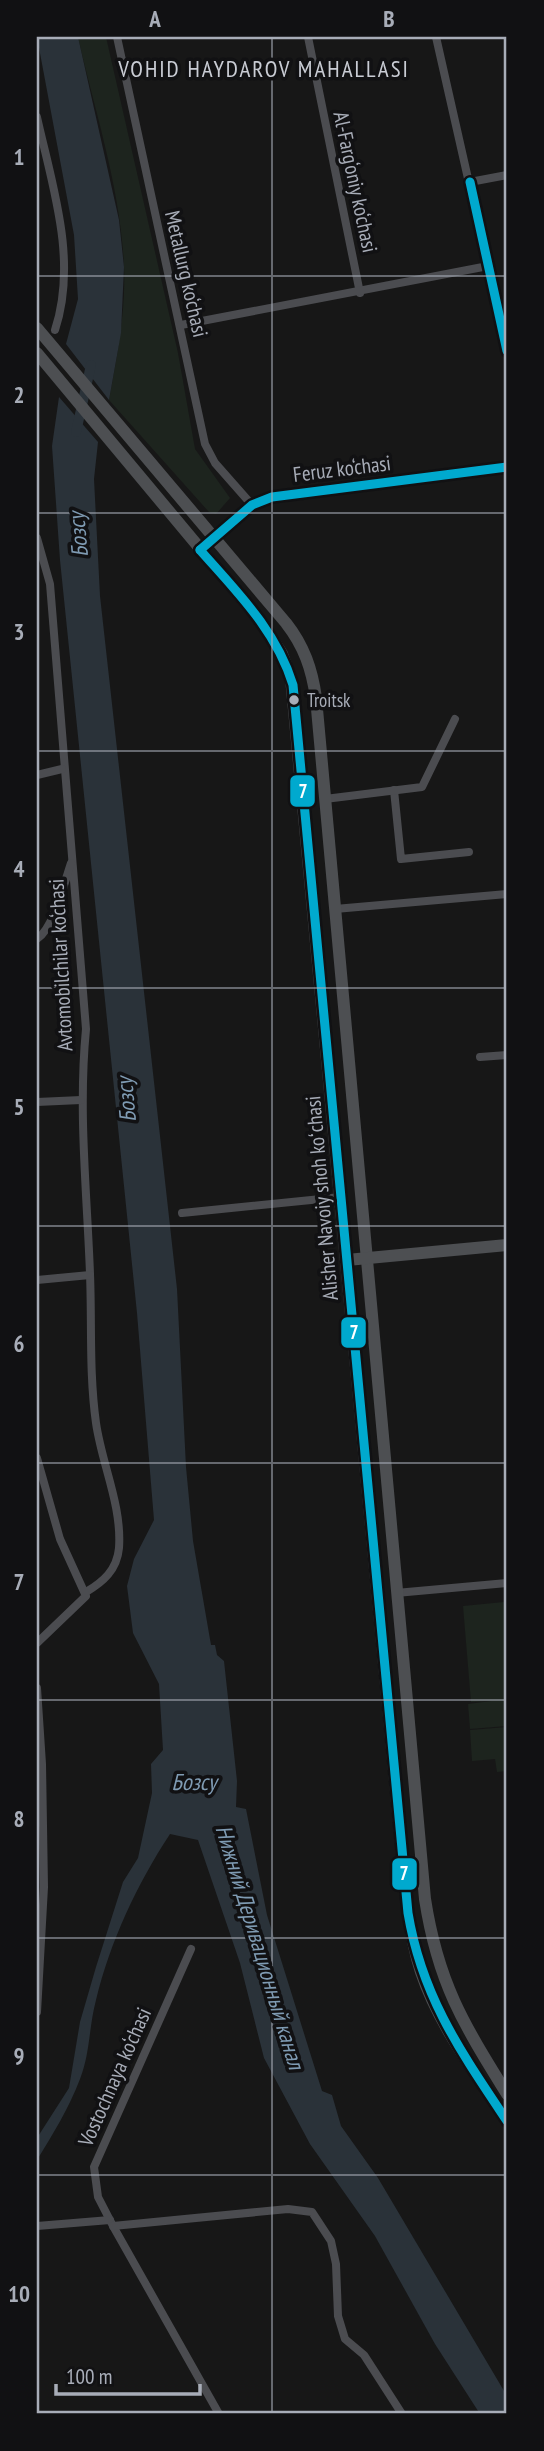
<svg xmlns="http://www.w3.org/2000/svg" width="544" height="2451" font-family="'PT Sans Narrow',sans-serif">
<rect width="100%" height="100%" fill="#171717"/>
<g fill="#1d241e">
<path d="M78,37H106L178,353L195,449L230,498L216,514L209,512L109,400C117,356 126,312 124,267C121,190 95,112 78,37Z"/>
<polygon points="504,1602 507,1726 470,1729 468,1704 491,1701 471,1702 463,1606"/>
<polygon points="507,1727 507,1771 497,1772 495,1759 472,1761 470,1730"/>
</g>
<g fill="#2a3239">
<polygon points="37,37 78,37 119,220 124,267 121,333 109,400 66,344 78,299 74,235"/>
<path d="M59,397L98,442L94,479L100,596L177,1289L186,1467L193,1541L211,1645H215L217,1655L224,1661L237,1781L236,1807L246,1809L267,1915L322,2091L332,2095L341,2126L378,2178L507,2396V2414H480L435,2344L375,2236L310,2144L264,2058L240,1963L198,1840L170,1834C137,1884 110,1942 96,2000C89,2026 90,2054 80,2079C69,2108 53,2134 37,2160V2138L69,2088L80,2022L96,1967L123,1882L138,1858L152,1793L151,1764L163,1750L159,1684L133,1633L127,1586L134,1559L154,1520L137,1313L60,560L52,446Z"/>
</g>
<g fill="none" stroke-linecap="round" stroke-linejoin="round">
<polyline stroke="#2a3239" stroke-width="10" points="76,432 91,365"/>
<g stroke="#4b4c50" stroke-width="8">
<polyline points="117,37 205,444 215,463 252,505"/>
<polyline points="308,37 360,293"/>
<polyline points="436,37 507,351"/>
<path d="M37,117C52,185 78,260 55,330"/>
<polyline points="470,182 507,175"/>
<polyline points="181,325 488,266"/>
<polyline points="214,537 252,505 272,497 507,467"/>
<path d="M37,538L50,584L86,1029C78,1112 87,1192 90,1274C92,1324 89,1373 96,1423C102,1465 122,1505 119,1548C117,1570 103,1582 86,1592"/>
<polyline points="37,775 62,769"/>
<polyline points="394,790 401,859 469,852"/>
<polyline points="325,799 422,787 455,719"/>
<polyline points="335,909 507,894"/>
<path d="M37,939C54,928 64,883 71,863"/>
<polyline points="480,1057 507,1055"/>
<polyline points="37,1102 81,1100"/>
<polyline points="182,1213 341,1197"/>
<polyline points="37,1280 90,1275"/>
<polyline points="37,1458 60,1539 86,1596 37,1643"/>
<polyline points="396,1593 507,1583"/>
<polyline points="37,1688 42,1764 44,1887 37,2012"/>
<polyline points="191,1949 94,2167 98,2197 113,2226 219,2414"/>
<polyline points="37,2226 110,2220"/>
<polyline points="113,2226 288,2209 312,2212 331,2241 336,2264 338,2316 345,2339 364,2355 402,2414"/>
</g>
<g stroke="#4d4f52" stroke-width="12">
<path d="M37,328L286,623C304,646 312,669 316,698L425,1899C438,1983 463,2023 507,2094"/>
<path d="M37,353L263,624L282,654L291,678L398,1813C404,1865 405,1922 421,1972C439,2026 477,2075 507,2121"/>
<polyline points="347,1260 507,1245"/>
</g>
<defs>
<g id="bus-1">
<polyline points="470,182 507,351"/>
<path d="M200,550C237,592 276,630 293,685L408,1913C422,1997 461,2052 507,2121"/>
<polyline points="200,550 252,505 272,497 507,467"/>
</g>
</defs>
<use href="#bus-1" stroke="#111113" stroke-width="14"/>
<use href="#bus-1" stroke="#00a9ce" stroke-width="9"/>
</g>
<path fill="none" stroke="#a8adb8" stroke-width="2" stroke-opacity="0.55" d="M272,37V2414M37,276H507M37,513H507M37,751H507M37,988H507M37,1226H507M37,1463H507M37,1700H507M37,1938H507M37,2175H507"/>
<circle fill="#a8adb8" stroke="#111113" stroke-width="2.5" cx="294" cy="700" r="6"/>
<g text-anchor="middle" stroke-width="7" stroke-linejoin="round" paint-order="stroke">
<g font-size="19" fill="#a8adb8" stroke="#111113" text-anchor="start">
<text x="307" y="707">Troitsk</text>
</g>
<g font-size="21" fill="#a8adb8" stroke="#111113">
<text transform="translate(355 182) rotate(78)" y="7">Al-Farg‘oniy ko‘chasi</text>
<text transform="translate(186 274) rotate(77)" y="7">Metallurg ko‘chasi</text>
<text transform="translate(342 469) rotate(-7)" y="7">Feruz ko‘chasi</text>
<text transform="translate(61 965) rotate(-93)" y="7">Avtomobilchilar ko‘chasi</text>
<text transform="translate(322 1198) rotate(-95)" y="7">Alisher Navoiy shoh koʻchasi</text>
<text transform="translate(115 2077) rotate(-66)" y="7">Vostochnaya ko‘chasi</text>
</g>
<g font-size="23" letter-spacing="2" fill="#c9ccd4" stroke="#111113">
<text x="264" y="77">VOHID HAYDAROV MAHALLASI</text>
</g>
<g font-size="23" font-style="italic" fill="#7f9bb3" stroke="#111113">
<text transform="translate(78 535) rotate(-95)" y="8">Бозсу</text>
<text transform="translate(126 1100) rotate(-95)" y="8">Бозсу</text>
<text x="194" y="1790">Бозсу</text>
<text transform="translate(260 1947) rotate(73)" y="8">Нижний Деривационный канал</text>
</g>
</g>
<g stroke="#111113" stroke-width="2.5">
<rect x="289" y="774" width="27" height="34" rx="7" fill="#00a9ce"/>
<rect x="340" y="1316" width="27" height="33" rx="7" fill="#00a9ce"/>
<rect x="391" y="1857" width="27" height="34" rx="7" fill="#00a9ce"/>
</g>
<g font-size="19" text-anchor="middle" font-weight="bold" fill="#fff">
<text x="303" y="798">7</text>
<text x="354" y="1339">7</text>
<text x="404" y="1880">7</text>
</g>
<rect width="544" height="2451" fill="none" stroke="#111113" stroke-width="77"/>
<path d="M56 2384v10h144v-10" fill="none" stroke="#a8adb8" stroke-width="3.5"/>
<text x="66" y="2384" font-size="21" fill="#a8adb8" stroke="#111113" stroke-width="5" paint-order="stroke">100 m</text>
<rect x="38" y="38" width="467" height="2374" fill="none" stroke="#a8adb8" stroke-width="2.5"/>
<g font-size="23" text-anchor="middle" font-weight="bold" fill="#a8adb8">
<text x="155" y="27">A</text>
<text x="389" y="27">B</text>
<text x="19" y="165">1</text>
<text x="19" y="403">2</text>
<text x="19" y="640">3</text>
<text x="19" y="877">4</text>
<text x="19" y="1115">5</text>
<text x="19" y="1352">6</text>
<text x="19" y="1590">7</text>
<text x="19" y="1827">8</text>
<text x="19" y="2064">9</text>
<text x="19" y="2302">10</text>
</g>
</svg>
